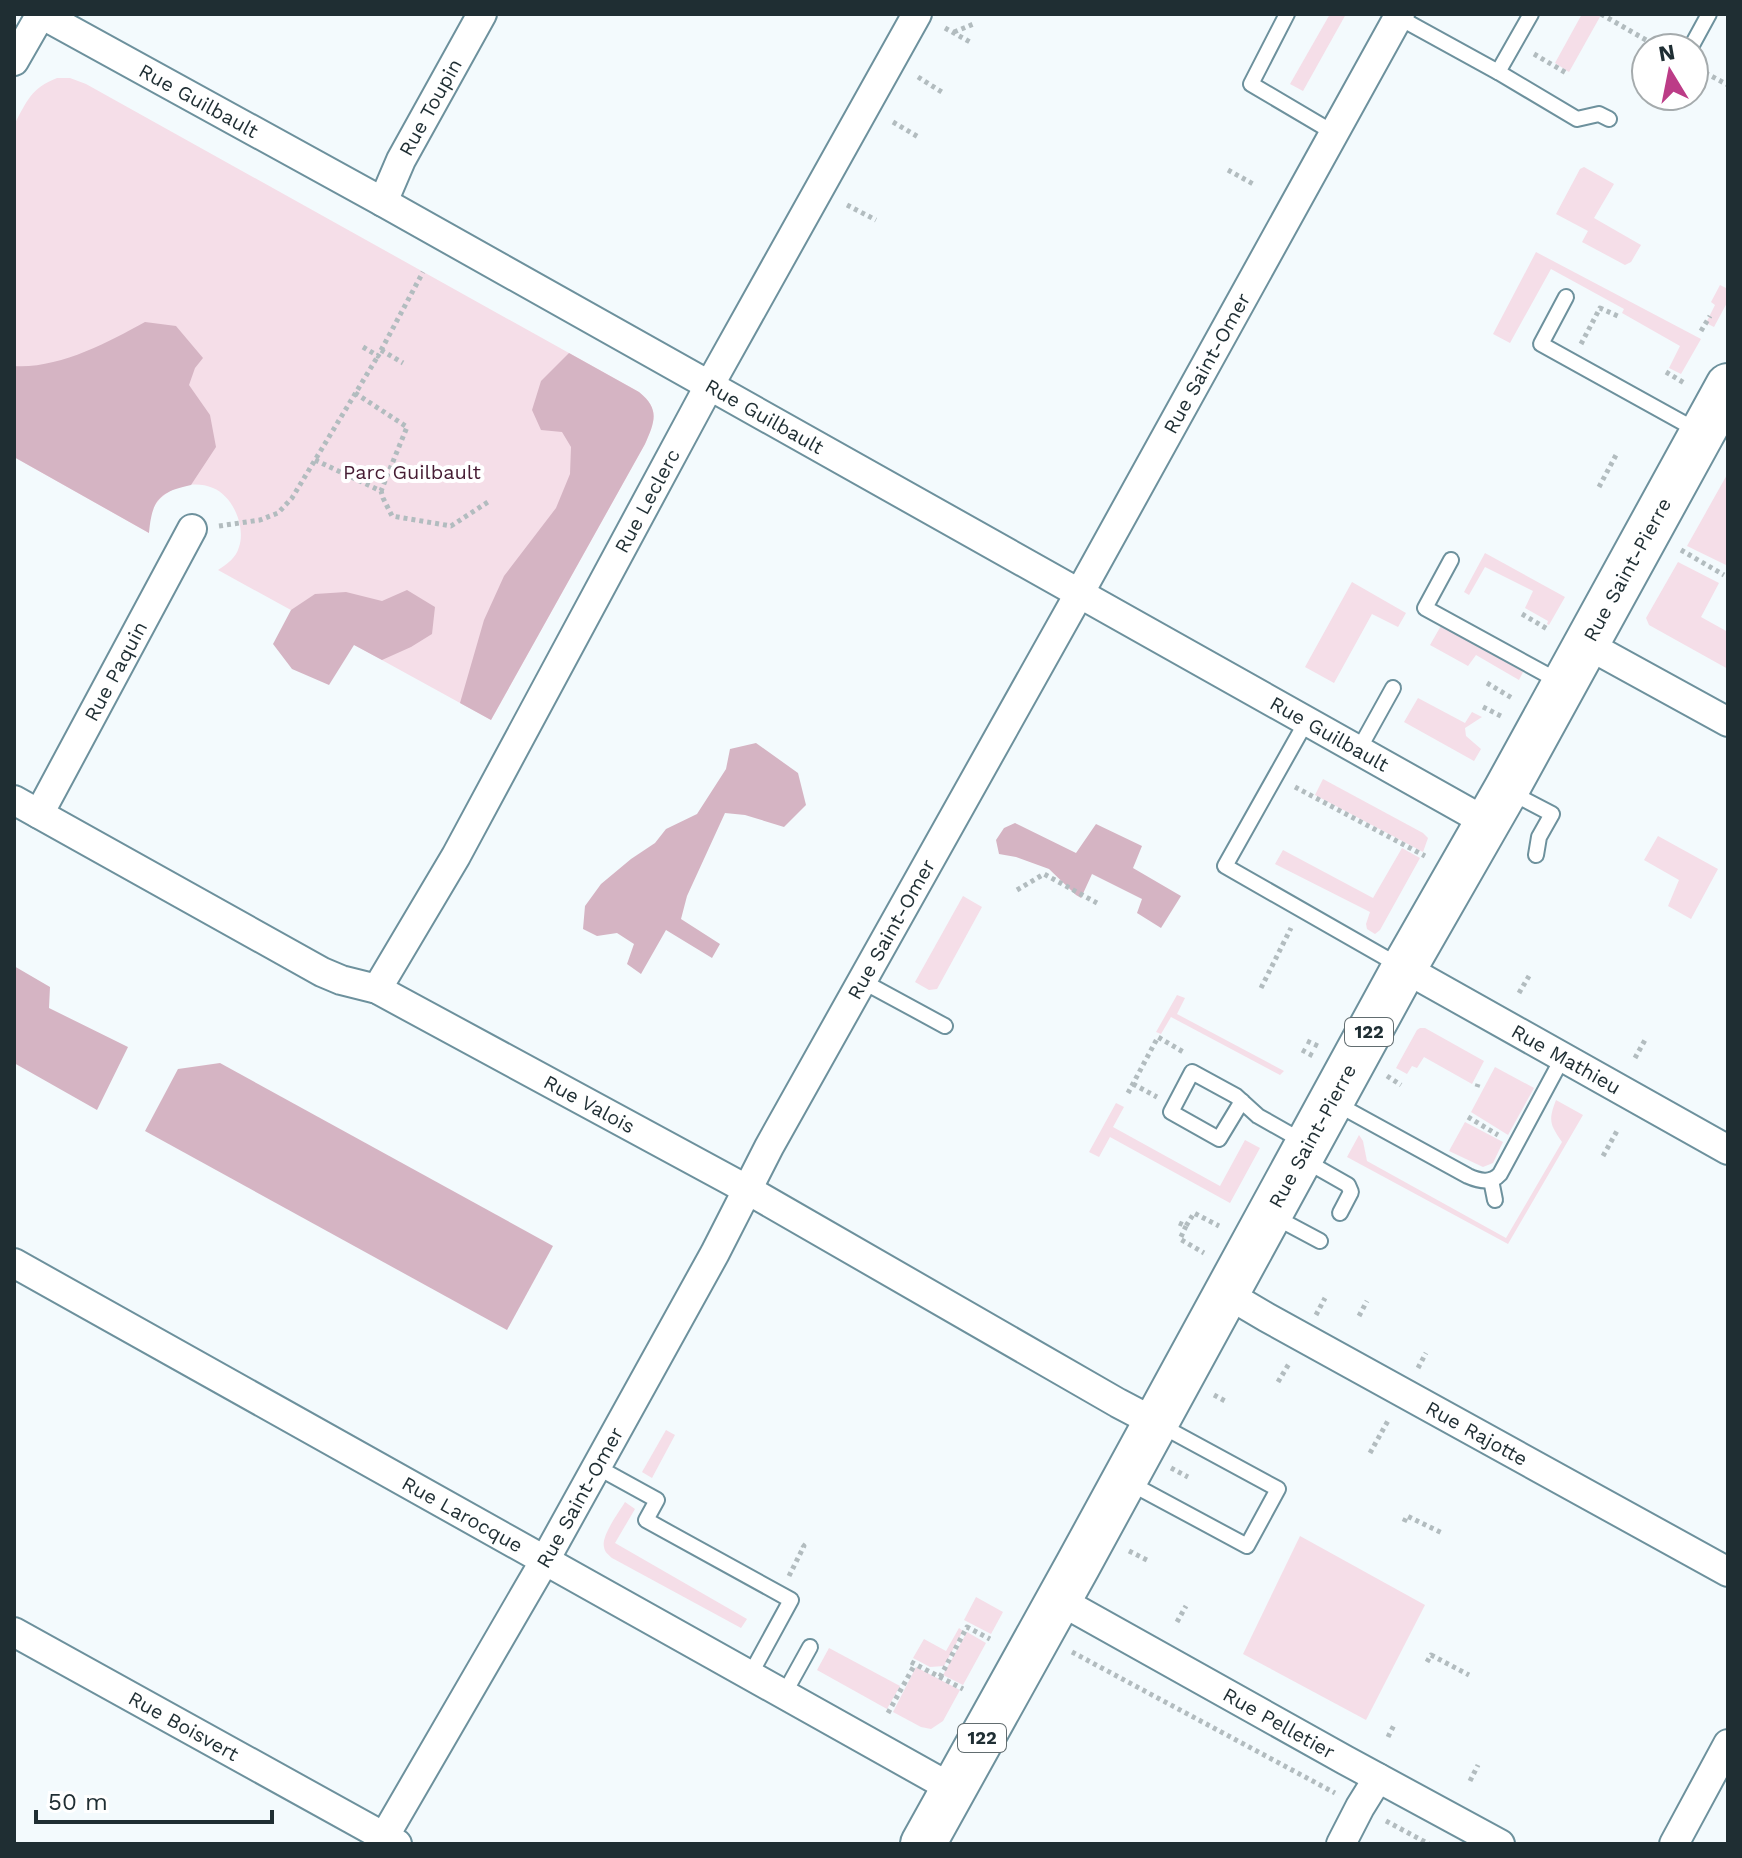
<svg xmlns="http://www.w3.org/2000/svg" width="1742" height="1858" font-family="'Work Sans',sans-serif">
<rect width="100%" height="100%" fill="#f3fafd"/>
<g fill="#f5dee8">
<polygon points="1330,14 1346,14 1303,91 1290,84"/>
<polygon points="1582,14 1601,15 1569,72 1555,63"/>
<path d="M57,78H70L86,84L639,392C660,409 655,421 645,444L491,720L218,570C227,564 236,558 239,547C246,527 233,496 213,488C192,479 163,488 153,509C149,516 149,525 149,533L14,457V125C27,101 31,88 57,78Z"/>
<polygon points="1584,167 1614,184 1594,218 1641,245 1631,262 1625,265 1582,242 1588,231 1556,214 1580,169"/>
<polygon points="1536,252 1701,339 1681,374 1669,368 1680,346 1622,313 1624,309 1551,269 1510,343 1493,334"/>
<polygon points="1720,285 1728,289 1728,301 1714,327 1706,323 1715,305 1711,302"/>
<polygon points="1728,473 1728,566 1687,546"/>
<polygon points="1485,553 1565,597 1549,625 1547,624 1548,621 1525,608 1533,591 1485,567 1469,595 1464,592"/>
<polygon points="1678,562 1719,583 1701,617 1728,632 1728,669 1649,625 1646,618"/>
<polygon points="1352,582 1406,613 1398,627 1372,614 1334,683 1305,667"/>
<polygon points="1442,624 1523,672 1519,680 1476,655 1468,666 1430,645"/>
<polygon points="1418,698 1465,723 1472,712 1482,717 1465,728 1466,736 1481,749 1474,761 1404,722"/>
<polygon points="1323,779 1423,833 1428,838 1423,852 1315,795"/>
<polygon points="1658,836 1718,869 1691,919 1668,906 1679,880 1644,860"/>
<polygon points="1402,848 1420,858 1380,930 1375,934 1367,929 1366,924 1370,912 1275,864 1283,850 1373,898"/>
<polygon points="963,896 982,907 937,989 929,990 915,982"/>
<polygon points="1177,995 1185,998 1177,1014 1284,1071 1280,1075 1171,1017 1161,1034 1156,1032"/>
<polygon points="1420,1028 1425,1028 1484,1061 1472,1084 1424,1057 1417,1068 1412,1066 1407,1074 1396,1068 1417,1030"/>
<polygon points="1495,1067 1534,1088 1508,1135 1471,1112"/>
<path d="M1556,1100L1583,1115L1508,1244L1347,1157L1359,1135L1363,1141L1367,1161L1506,1238L1562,1142C1550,1124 1548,1121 1556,1100Z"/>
<polygon points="1116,1103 1124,1107 1113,1127 1220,1186 1245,1140 1260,1148 1230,1203 1110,1137 1099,1157 1089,1152"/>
<polygon points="1465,1122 1503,1142 1493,1163 1483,1167 1449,1151"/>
<polygon points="666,1430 675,1435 652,1478 642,1472"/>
<path d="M625,1502L635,1509L615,1543L747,1619L741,1628L612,1558C608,1554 605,1553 604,1547C601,1536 619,1512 625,1502Z"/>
<polygon points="1300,1536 1425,1605 1366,1720 1243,1654"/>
<polygon points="976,1597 1003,1612 991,1634 964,1620"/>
<polygon points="959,1628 963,1631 944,1666 930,1667 913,1658 924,1639 946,1651"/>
<polygon points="967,1632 986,1643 963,1685 943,1675"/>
<polygon points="829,1648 900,1686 887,1709 817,1670"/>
<polygon points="916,1667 960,1690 943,1721 931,1729 921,1727 893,1712"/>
</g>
<g fill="#d5b4c3">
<path d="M145,322L176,326L203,358L195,368L189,385L210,415L216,447L191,485C158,492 152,501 149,533L14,457V366C58,369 107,343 145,322Z"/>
<path d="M569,353L639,392C660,409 655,421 645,444L491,720L460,703L484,620L504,576L556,508L570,474L571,447L562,432L541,430L532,410L541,381Z"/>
<polygon points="407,590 435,607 432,634 411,647 382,660 354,645 329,685 292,669 273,644 291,610 315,594 346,592 382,601"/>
<polygon points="756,743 798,773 806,805 784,827 745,815 725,813 687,896 681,919 720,944 712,958 666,930 641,974 627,964 634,944 617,933 597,936 583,929 585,906 601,884 631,859 655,843 666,829 697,814 726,769 730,749"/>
<polygon points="1015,823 1076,853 1096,824 1142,846 1133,868 1181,896 1161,928 1137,913 1142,899 1092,874 1081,898 1076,895 1049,869 1016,857 999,854 996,840 1004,828"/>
<polygon points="14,966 50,987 49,1008 128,1047 97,1110 14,1063"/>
<polygon points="220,1063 553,1246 507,1330 145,1131 178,1069"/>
</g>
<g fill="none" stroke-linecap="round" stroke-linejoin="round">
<defs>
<g id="lane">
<polyline points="1287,14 1251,84 1334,133"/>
<polyline points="1398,17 1498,72 1531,14"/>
<polyline points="1691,47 1709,14"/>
<polyline points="1498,72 1577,119 1599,114 1609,119"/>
<polyline points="1566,297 1541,344 1698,431"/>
<polyline points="1451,560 1425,608 1562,683"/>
<polyline points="1306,722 1225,866 1400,966"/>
<polyline points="1358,751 1393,688"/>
<polyline points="1510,792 1552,814 1539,837 1536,855"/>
<polyline points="862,981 945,1026"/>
<polyline points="1242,1101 1219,1139 1171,1112 1192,1072 1236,1096 1258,1116 1304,1142"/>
<path d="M1335,1103L1468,1176C1479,1181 1491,1184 1500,1174L1563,1057"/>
<polyline points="1304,1160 1348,1185 1351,1192 1340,1213"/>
<polyline points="1491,1180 1495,1200"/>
<polyline points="1275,1217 1320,1241"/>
<polyline points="597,1467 657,1500 646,1520 791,1600 750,1675"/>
<polyline points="1128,1482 1247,1546 1278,1489 1160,1425"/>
<polyline points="784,1694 810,1647"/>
</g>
<g id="street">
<path id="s1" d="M41,14L383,202L1488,823"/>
<polyline points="14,61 41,14"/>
<path id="s2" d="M383,202L401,160L482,14"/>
<polyline points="1586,644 1728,722"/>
<path id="s3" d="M14,800L322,972L341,980L377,989L748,1190L1118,1403L1156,1423"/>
<path id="s4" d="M39,814L192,529"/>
<path id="s5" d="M1404,968L1728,1150"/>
<path id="s6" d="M377,989L456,856L709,386L917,14"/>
<path id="s7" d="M14,1263L953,1789"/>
<path id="s8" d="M1227,1294L1266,1317L1728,1572"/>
<path id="s9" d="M1059,1600L1345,1760L1500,1844"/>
<path id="s10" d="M14,1632L397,1844"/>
<path id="s11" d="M380,1844L545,1560L715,1253L769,1147L1079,594L1400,14"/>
<polyline points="1341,1844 1360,1807 1378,1778"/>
<polyline points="1674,1844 1728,1744"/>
</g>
<g id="primary">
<path id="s12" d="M923,1844L1078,1565L1404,968L1506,790L1728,386"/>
</g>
</defs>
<use href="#lane" stroke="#6d919d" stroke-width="18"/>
<use href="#street" stroke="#6d919d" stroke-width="32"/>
<use href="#primary" stroke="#6d919d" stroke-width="48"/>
<g stroke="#b2bcbf" stroke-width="5" stroke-dasharray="4 4" stroke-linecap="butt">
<polyline points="1601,14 1660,48"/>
<polyline points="945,28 970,42"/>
<polyline points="954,32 976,23"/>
<polyline points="1534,54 1568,74"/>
<polyline points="1698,69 1728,85"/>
<polyline points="918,77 945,94"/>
<polyline points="893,122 920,138"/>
<polyline points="1228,170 1255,185"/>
<polyline points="847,205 876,220"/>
<polyline points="1727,273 1728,273"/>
<polyline points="1701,331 1710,316"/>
<polyline points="1581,344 1600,308 1620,317"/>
<polyline points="363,347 378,356 423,272"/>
<polyline points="381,350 403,363"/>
<polyline points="1666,372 1686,384"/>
<polyline points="355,393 407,427 381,491"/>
<polyline points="315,460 381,491 383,498 392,516 451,526 491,500"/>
<polyline points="1599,487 1616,455"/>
<polyline points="219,526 260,520 278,513 292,498 378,356"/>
<polyline points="1681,550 1724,575"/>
<polyline points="1522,614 1549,630"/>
<polyline points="1487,683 1512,698"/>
<polyline points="1483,707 1501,716"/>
<polyline points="1295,787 1425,856"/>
<polyline points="1017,890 1044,874 1097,903"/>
<polyline points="1261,988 1291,928"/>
<polyline points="1519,993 1529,976"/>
<polyline points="1307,1041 1320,1047"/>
<polyline points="1302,1050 1315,1057"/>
<polyline points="1635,1058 1645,1040"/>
<polyline points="1387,1076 1401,1085"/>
<polyline points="1133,1084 1157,1097"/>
<polyline points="1477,1087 1478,1084"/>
<polyline points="1128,1093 1158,1037 1185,1053"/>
<polyline points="1468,1117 1498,1135"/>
<polyline points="1603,1156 1617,1131"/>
<polyline points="1179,1223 1186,1226 1194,1213 1219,1226"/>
<polyline points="1186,1226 1180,1239 1204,1253"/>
<polyline points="1316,1315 1325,1298"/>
<polyline points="1359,1316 1367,1301"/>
<polyline points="1418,1368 1426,1353"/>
<polyline points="1278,1382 1290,1362"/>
<polyline points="1214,1395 1227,1402"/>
<polyline points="1370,1453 1389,1419"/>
<polyline points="1171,1468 1188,1477"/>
<polyline points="1404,1522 1407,1516 1444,1534"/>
<polyline points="1129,1551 1149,1561"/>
<polyline points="789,1576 804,1546 800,1543"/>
<polyline points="1177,1622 1186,1606"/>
<polyline points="1072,1652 1335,1793"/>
<polyline points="911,1662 963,1689"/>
<polyline points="1427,1662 1431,1655 1469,1675"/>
<polyline points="940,1677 967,1627 990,1639"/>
<polyline points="888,1713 915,1664"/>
<polyline points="1388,1737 1394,1725"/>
<polyline points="1470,1781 1478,1765"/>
<polyline points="1386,1821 1429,1844"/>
</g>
<use href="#lane" stroke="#fff" stroke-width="14"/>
<use href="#street" stroke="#fff" stroke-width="28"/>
<use href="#primary" stroke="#fff" stroke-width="44"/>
</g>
<g text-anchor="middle" stroke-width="8" stroke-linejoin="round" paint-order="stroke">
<g fill="#fff" stroke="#626d70" stroke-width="2">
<rect x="1345" y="1018" width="48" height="28" rx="6"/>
<rect x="958" y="1724" width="48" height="28" rx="6"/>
</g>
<g font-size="18" font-weight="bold" fill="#1f2e33">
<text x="1369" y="1038">122</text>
<text x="982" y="1744">122</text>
</g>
<g font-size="20" fill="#1f2e33" stroke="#fff">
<text dy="7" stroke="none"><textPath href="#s1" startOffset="180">Rue Guilbault</textPath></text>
<text dy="7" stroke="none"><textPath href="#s2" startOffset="106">Rue Toupin</textPath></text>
<text dy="7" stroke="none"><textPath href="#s11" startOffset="1696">Rue Saint-Omer</textPath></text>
<text dy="7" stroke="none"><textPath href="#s1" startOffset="828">Rue Guilbault</textPath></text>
<text dy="7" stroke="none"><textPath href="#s6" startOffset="558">Rue Leclerc</textPath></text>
<text dy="7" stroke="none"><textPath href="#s12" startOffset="1456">Rue Saint-Pierre</textPath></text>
<text dy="7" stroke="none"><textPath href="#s4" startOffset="162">Rue Paquin</textPath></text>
<text dy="7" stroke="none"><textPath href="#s1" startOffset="1476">Rue Guilbault</textPath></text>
<text dy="7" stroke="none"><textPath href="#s11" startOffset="1048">Rue Saint-Omer</textPath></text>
<text dy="7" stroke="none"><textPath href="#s5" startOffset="186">Rue Mathieu</textPath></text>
<text dy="7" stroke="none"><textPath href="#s3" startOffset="652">Rue Valois</textPath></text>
<text dy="7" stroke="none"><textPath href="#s12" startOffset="808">Rue Saint-Pierre</textPath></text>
<text dy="7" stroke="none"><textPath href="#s8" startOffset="286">Rue Rajotte</textPath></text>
<text dy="7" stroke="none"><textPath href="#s11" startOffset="400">Rue Saint-Omer</textPath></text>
<text dy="7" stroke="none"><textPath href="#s7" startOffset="514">Rue Larocque</textPath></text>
<text dy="7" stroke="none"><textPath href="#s9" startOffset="252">Rue Pelletier</textPath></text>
<text dy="7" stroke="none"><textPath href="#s10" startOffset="194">Rue Boisvert</textPath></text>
</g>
<g font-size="20" fill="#461c33" stroke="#fff">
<text x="412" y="479">Parc Guilbault</text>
</g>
</g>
<rect width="1742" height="1858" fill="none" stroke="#1f2e33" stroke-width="32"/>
<g transform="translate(1670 72) rotate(350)"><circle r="38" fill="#ffffff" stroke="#a5abad" stroke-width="2"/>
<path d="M0-6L14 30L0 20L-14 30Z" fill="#bc3c87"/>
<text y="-12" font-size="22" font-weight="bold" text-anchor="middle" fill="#1f2e33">N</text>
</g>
<path d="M36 1810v12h236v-12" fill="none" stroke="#1f2e33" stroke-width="4"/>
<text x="48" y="1810" font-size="24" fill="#1f2e33" stroke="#ffffff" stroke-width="6" paint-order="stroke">50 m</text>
</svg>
